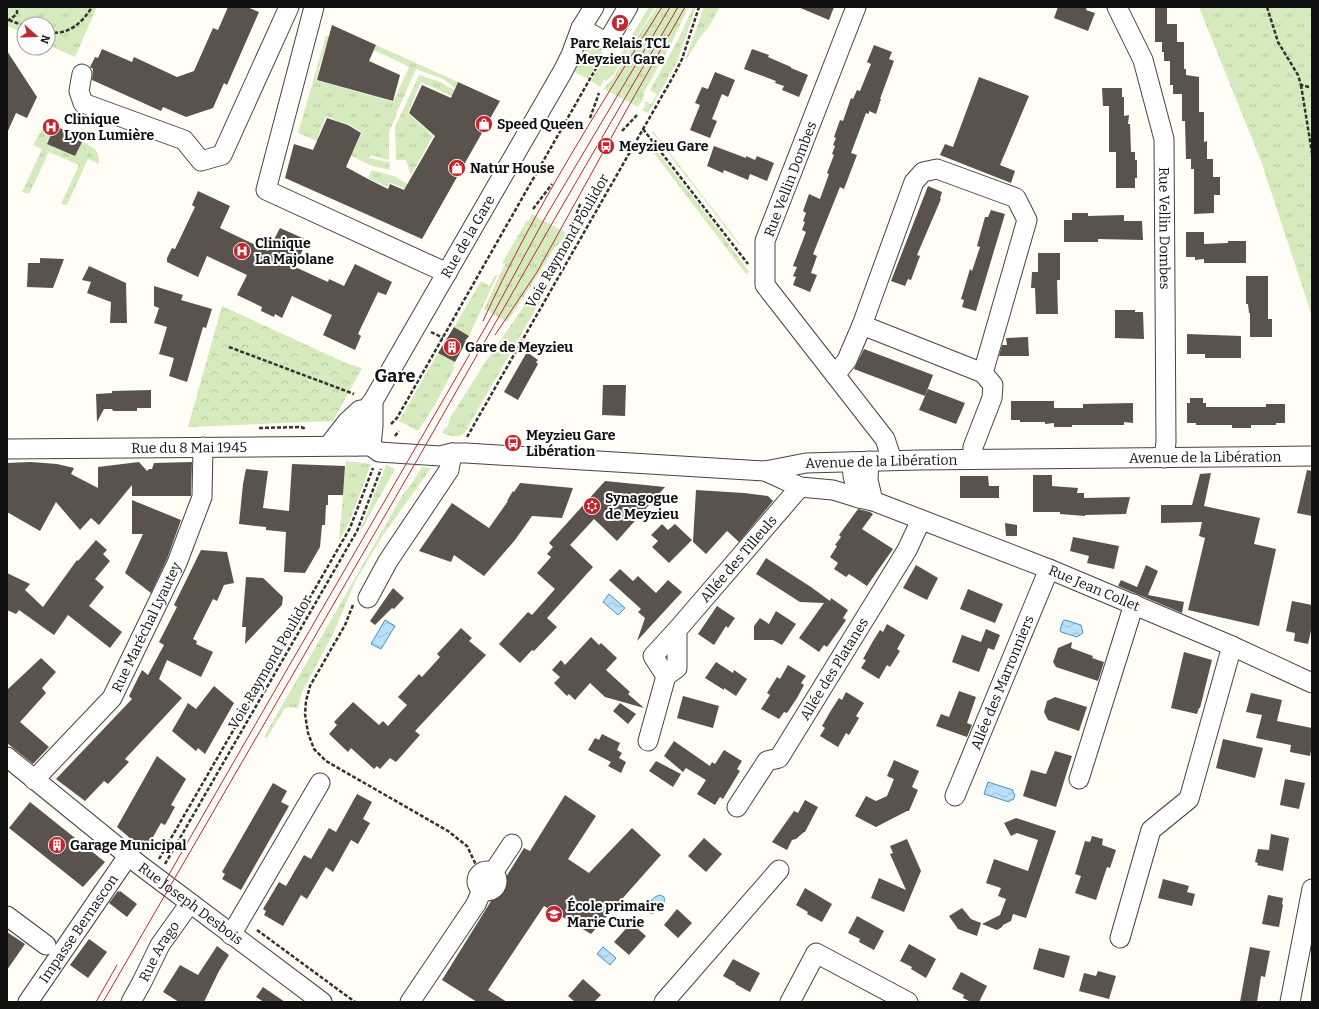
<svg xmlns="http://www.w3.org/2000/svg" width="1319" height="1009" font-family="Bitter,serif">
<defs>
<pattern id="grass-tufts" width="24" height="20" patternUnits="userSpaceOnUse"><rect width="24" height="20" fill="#d5ebbd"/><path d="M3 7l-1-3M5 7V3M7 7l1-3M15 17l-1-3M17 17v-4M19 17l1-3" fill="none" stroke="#b6c8a1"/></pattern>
<pattern id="park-crowns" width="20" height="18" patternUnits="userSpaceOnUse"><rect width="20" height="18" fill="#d5ebbd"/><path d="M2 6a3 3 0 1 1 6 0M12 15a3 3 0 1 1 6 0" fill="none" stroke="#b6c8a1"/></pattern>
<pattern id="water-waves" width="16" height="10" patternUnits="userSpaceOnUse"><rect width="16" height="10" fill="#b9e0f7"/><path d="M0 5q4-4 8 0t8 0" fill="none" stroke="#9ebfd3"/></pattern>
</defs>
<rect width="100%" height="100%" fill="#fffdf5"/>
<g fill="url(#grass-tufts)">
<polygon points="7,7 97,7 75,57 48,45 48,24 24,24 24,33 7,26"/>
<polygon points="649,7 655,7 613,75 606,81 604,80 600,87 591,81 607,54 619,57"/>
<path d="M657,7H682L687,10L670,46L644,92L643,99L638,107L604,89C607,83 611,82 614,77C628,54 641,29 657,7Z"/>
<polygon points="693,7 696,7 677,62 648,113 642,110 646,104 644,103 645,101 651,104 657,94 650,90 678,40"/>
<polygon points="704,7 720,7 708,28 702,34 684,63"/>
<polygon points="1199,7 1312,7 1312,316 1261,161"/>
<polygon points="326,36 337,39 326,46 318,70 319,70 316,80 393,102 409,67 385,55 374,51 376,45 458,82 455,88 443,79 416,69 396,114 397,115 389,131 389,160 371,155 369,158 389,162 390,170 372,166 341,151 343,148 353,152 362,133 349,124 342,122 341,121 340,122 326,116 318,136 338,145 336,149 298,133"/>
<polygon points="585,41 597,44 595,47 603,52 588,79 572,71"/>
<polygon points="419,75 440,82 471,100 469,104 421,82 408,113 433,136 411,175 406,160 396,160 395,127"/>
<path d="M49,125L54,129L47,144L75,156L82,142C95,148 99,149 99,164L88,159L67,205L61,204L79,165L49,152L29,194L22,192L42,149L33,145L42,129Z"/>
<polygon points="653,131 739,243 739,245 652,132"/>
<polygon points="649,141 724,237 749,272 746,274 647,144"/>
<polygon points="372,170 394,176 409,185 410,191 391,183 389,183 387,187 368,178"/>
<polygon points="532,214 566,233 560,243 555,247 537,277 507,322 484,309 505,264 502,263 527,220 529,221"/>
<polygon points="495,276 497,276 469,336 454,327 481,281 489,286"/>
<path d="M542,280L550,284L465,432C459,439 450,436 442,433L445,427L447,428L450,418L486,361Z"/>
<polygon points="438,353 455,362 453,366 455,367 436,403 418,431 399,421"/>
<polygon points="346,461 371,464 349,523 339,541"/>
<polygon points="386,465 395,469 357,538"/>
<polygon points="422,467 431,468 381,538 355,582 334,632 302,692 298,708 288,707 284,709 267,738 264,737 405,491 410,486"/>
</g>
<polygon fill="url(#park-crowns)" points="222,306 348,364 362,368 333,421 188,427"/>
<g fill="url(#water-waves)" stroke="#3f96cf">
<polygon points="609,594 625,608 618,615 603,602"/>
<polygon points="385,620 395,626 381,649 371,644"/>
<polygon points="1065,620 1081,625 1083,633 1077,637 1061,632 1060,630 1063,621"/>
<polygon points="988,782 1013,790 1013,792 1015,795 1013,800 1010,800 1009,802 984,794"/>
<path d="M660,895L664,897C667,904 657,908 654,913H649L647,910C648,903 652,897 660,895Z"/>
<polygon points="603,947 616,958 610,965 597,954"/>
</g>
<g fill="#5a524d">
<polygon points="228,7 247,7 259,12 227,85 224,83 213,108 186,117 163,107 161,111 92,80 93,69 90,67 95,57 98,58 102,49 132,62 134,57 177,77 194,71 213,28 218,30"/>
<polygon points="798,7 834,7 829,20"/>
<polygon points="1058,7 1087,7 1086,10 1095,13 1088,31 1054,18"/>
<polygon points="1155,7 1167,7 1167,24 1177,24 1177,42 1184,42 1184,69 1186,69 1186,75 1199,77 1199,112 1204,112 1204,142 1207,141 1207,159 1213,159 1213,177 1220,177 1220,195 1214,195 1214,213 1194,214 1194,169 1191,169 1191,159 1186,159 1185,121 1182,121 1182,94 1173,94 1173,85 1170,85 1170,61 1164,61 1164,52 1162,52 1162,42 1155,42"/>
<polygon points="332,25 376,45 369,61 400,75 393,101 317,80"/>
<polygon points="874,45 892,52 889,59 894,61 880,99 881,99 876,114 869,111 869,114 866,113 851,153 857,155 844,189 840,187 813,254 817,256 811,273 817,275 810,292 793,285 796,277 793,276 797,267 793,266 806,232 802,230 805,222 803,221 806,213 803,211 809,194 820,199 829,174 827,173 834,155 832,154 835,146 833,145 836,138 834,137 840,120 843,121 851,98 853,99 857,90 860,91 871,64 867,62"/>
<polygon points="752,49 769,55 768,57 791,67 791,68 808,75 799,97 782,90 784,86 775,83 776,81 744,69"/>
<polygon points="7,51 37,97 27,118 16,113 7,133"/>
<polygon points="715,72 735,80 728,97 722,94 712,119 717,121 710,138 690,130 700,105 695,103 702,87 708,89"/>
<polygon points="979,77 1029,96 1000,165 1015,171 1011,183 940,155 945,144 953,147"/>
<polygon points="458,82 500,101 422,239 285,178 294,144 313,150 327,118 348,125 361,133 346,167 368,179 388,189 390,184 404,190 435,136 409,113 422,85 451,98"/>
<polygon points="1102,88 1122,88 1122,97 1124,97 1124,116 1129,115 1128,124 1130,124 1131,152 1135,152 1135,160 1137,160 1137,178 1135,178 1135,188 1116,188 1116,152 1109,152 1109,106 1103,106"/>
<polygon points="55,126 81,137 79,140 82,142 75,156 47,144"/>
<polygon points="714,146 746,158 746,156 755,160 757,156 774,163 767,181 750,174 748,180 724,170 723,173 707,166"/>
<polygon points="928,186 942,192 940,199 941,199 917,255 920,256 911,280 908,279 905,286 891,281"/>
<polygon points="198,191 230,206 220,228 268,251 280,228 307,240 295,267 328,282 329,279 344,286 355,264 392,282 386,295 378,292 358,334 361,336 355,350 323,335 332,315 292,296 282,318 275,314 274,317 261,311 262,307 237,295 247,275 207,256 198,277 167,262 167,258 172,248 175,249 195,207 192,205"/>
<polygon points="991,210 1005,214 976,311 962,307 964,300 961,299 970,269 972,271 980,247 977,246 985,217 988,217"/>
<polygon points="1072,213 1088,213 1088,216 1124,215 1124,221 1142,221 1143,240 1098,239 1098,242 1064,242 1064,220 1072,220"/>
<polygon points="1186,232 1204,232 1204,244 1228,243 1228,241 1246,241 1246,263 1204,263 1204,259 1195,260 1195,257 1186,257"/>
<polygon points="1038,253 1060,253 1060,280 1057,280 1058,314 1036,314 1035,288 1031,288 1032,272 1038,272"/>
<polygon points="40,258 64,259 53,288 27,287 28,263 40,263"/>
<polygon points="89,266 126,283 127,323 110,323 111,302 87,293 91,282 82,280"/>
<polygon points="1246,276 1268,276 1268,319 1272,319 1272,337 1250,337 1250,313 1249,313 1248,304 1246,304"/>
<polygon points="154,286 183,295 181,300 212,309 206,328 203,327 187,382 169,376 174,358 159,354 167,327 154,323 159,308 154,306"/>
<polygon points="1115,310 1135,310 1135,312 1143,312 1144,339 1115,338"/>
<polygon points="454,327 469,336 465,341 466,342 455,362 438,353"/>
<polygon points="1187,334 1241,336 1241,358 1205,358 1205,354 1187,354"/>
<polygon points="1028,337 1029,356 999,356 1002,345 1007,345 1006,338"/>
<polygon points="864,349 933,375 925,396 854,369"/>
<polygon points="527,352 538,360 536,362 538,364 518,400 504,392"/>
<polygon points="603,385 626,385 625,416 602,415"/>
<polygon points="928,389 965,403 956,424 919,410"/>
<polygon points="151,390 151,408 137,408 137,411 113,411 112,409 104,409 97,422 96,394 112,393 112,391"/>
<polygon points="1190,398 1203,398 1203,403 1206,403 1206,407 1266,407 1266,404 1285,404 1285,423 1276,423 1276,425 1251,425 1251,428 1232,428 1232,425 1196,425 1196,423 1187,423 1187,403 1190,403"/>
<polygon points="1011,401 1054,401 1054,408 1083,408 1083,404 1133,403 1133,423 1124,422 1124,425 1072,425 1072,427 1054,427 1054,423 1045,424 1045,422 1020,422 1020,420 1011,420"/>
<polygon points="31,462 57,464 74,468 71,474 98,488 98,467 139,462 147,471 149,469 152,469 154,463 192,462 191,495 191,496 132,496 132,485 99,525 91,518 80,530 56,502 40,531 7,512 7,463"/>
<polygon points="292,464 345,466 343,495 328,495 328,505 326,505 325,525 322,525 320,547 305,573 284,572 286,532 266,530 266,527 239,524 243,484 246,469 268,471 263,508 289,511"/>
<polygon points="1307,470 1312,471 1312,516 1297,513"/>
<polygon points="1211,473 1204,506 1260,518 1254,544 1276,549 1259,626 1188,610 1205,538 1199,536 1202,522 1161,523 1161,505 1192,505 1200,474"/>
<polygon points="1033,475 1052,475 1052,486 1078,488 1077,493 1084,493 1084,498 1130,497 1126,514 1085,515 1085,516 1060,514 1060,512 1033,512"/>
<polygon points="960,476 988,476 989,486 999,486 999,498 960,498"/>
<polygon points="605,481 665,487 617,541 594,519 570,545 593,567 547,618 557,627 534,651 532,650 520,663 499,644 528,612 532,615 555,589 537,573 551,557 547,554 553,547 549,543"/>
<polygon points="520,483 573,488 562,518 532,516 515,540 484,576 454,555 451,562 419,551 452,503 489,528 508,501 507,501 513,491 514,492"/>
<polygon points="696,490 744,493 768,496 773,501 739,542 727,531 706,554 693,542"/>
<polygon points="132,500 181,520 167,559 151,593 125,573 143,534 132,534"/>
<polygon points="858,509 870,512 873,514 862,529 893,549 867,586 849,574 846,577 834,569 838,563 830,557 837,546 835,545 841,537 839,535"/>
<polygon points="1005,523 1017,525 1017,536 1006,536"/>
<polygon points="662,524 668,530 675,524 692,540 669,563 652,547 658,541 651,535"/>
<polygon points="1073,537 1119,546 1114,569 1087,563 1089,556 1070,551"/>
<polygon points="96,540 107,550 103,554 110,561 95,579 104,587 89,606 122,632 110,648 68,615 54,635 19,610 16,614 7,610 7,573 30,584 25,590 43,607 77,560 78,561"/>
<polygon points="201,550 227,552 234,583 224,585 217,601 213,599 193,639 197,641 196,644 213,652 201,677 167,660 159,679 182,698 125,759 129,762 108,784 104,781 85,801 56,779 132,699 129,696 142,670 148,675 164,645 159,642 177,607 174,605"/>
<polygon points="766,558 811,587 830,601 831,598 848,610 843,618 846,620 842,626 827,647 824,645 819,652 799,638 824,603 800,602 756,574"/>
<polygon points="916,565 938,578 927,600 903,588"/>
<polygon points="1146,565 1158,571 1148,595 1184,602 1182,613 1118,586 1121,580 1137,587"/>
<polygon points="620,569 633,581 638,576 656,593 668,580 682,592 637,641 645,618 638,612 641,609 609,580"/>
<polygon points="246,577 263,578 283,597 282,605 245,644 246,627 242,627"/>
<polygon points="393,588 404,598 394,609 392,608 375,625 370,621"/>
<polygon points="968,589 1003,604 995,623 960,609"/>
<polygon points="1292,601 1312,605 1312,626 1308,644 1294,641 1295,633 1286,631"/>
<polygon points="717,606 735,618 728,628 726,626 714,645 698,634"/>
<polygon points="776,611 796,624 782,645 773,640 754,640 754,626 760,618 769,624"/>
<polygon points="887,624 905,635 897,649 900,651 890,667 887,665 879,679 861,668 866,660 863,659 873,641 880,630 883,632"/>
<polygon points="461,628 472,638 469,641 486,655 415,731 420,735 396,762 390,758 380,769 377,766 374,769 351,748 348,752 329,734 337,725 334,722 353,702 379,725 383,721 388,726 407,705 398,697 419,674 422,677 440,657 437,654"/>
<polygon points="986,629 1000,635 994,650 988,648 979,672 952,662 962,635 981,642"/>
<polygon points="591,637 599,645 601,643 617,658 606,670 630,692 628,694 644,708 605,697 590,683 575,700 569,694 567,696 554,683 560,677 552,670 561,660 565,665"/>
<polygon points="1072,642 1071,648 1093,656 1092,658 1104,662 1098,681 1056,667 1053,662 1058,648"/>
<polygon points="1184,652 1212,660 1200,708 1199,708 1197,714 1171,708"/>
<polygon points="41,658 56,672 42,688 46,693 20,722 49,747 33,764 7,743 7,690"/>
<polygon points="716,662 733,673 734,670 747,679 736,696 724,688 724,690 705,678"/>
<polygon points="788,665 806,676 801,683 804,685 797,698 787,713 784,712 779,719 761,709 770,695 767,693 777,677 780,679"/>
<polygon points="214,686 234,703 205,754 198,748 196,751 172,731 188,703 196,709"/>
<polygon points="959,691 976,697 967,723 972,725 967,737 936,726 941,714 949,717"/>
<polygon points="846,692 864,703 856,716 859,718 849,735 846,733 838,747 820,736 825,728 822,726 830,712 839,698 842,700"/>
<polygon points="1251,693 1282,700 1277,721 1312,728 1312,745 1310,756 1290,752 1291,745 1256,738 1262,715 1246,712"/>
<polygon points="683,696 719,706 713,728 677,718"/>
<polygon points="1055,697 1087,707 1079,731 1048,720 1044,712 1047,701"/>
<polygon points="620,703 636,714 628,724 613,711"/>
<polygon points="602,734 620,743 617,750 622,753 619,758 626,762 621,773 608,766 611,762 588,750 595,738 599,740"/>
<polygon points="1223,739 1263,748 1255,778 1216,768"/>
<polygon points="674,741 710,766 712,762 715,764 724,750 742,761 737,769 740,771 729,789 723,799 720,797 715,805 697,794 706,780 686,768 683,772 664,756"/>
<polygon points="1055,751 1072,756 1056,807 1023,796 1031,770 1046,774"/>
<polygon points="157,756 186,779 171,805 175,807 165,825 161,823 145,851 117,827"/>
<polygon points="894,760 919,771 912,787 918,790 909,811 907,811 876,827 855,816 866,796 876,801 887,796 894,779 887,776"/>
<polygon points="656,761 681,774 673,787 649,771"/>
<polygon points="1285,779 1305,783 1299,809 1280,805"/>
<polygon points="273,783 287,791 281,802 289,806 241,890 222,879 225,874 222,872"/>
<polygon points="357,794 372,802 363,819 370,823 358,844 351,840 333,872 326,867 307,899 301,895 283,926 264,915 266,911 263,909 279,882 286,886 304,855 311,859 329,828 336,832"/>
<polygon points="565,795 596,816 568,859 589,873 632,828 661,855 591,934 544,906 488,990 507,1002 477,1002 442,980 524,848 530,851"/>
<polygon points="805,800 818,807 805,832 804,832 796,839 792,840 787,850 772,842 794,811 798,813"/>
<polygon points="30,802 105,862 83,887 9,828"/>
<polygon points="1016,818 1056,831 1026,918 1013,914 1011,921 1003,925 1002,927 997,930 982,924 1000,915 1006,899 998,896 1001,888 986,883 994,859 1028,871 1038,840 1017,833 1011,836 1004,823"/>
<polygon points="1271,834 1289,838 1283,871 1257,865 1258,863 1255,862 1258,849 1269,850"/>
<polygon points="1092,836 1103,839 1102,845 1116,850 1110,868 1107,867 1096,900 1075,893 1081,876 1075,874 1085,841 1090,842"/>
<polygon points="704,838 722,854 706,872 688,856"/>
<polygon points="907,839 921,871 904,912 871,898 879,878 906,890 890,854 893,853 890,846"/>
<polygon points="1163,879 1189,886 1187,892 1195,894 1192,906 1158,898"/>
<polygon points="805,888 832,904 822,922 807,914 808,912 796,905"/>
<polygon points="118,891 119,892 120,891 137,904 127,917 109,903"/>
<polygon points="1268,895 1283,898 1282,904 1283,905 1279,927 1262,924"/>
<polygon points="962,908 971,919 981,923 977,936 958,929 949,916"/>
<polygon points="677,909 692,923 678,938 664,925"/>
<polygon points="857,916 884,931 874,950 859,942 860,939 848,933"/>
<polygon points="631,923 646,936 629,955 614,942"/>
<polygon points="7,932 25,944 7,970"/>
<polygon points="89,939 107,952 88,978 70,965"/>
<polygon points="909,944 936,959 926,978 911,969 912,967 900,961"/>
<polygon points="217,946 229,955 219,971 204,1002 179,1002 163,992 180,965 198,975"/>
<polygon points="1250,947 1270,951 1265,977 1261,976 1257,1002 1240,1002"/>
<polygon points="1039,948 1070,956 1064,978 1033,969"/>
<polygon points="733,959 760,973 750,992 735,984 736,983 723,976"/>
<polygon points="1098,971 1116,976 1109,999 1079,991 1084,973 1096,976"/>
<polygon points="961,972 987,986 979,1002 971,1002 963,998 964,995 952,989"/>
<polygon points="583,979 601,995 594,1002 575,1002 568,996"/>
<polygon points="263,987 285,1002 264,1002 256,997"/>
</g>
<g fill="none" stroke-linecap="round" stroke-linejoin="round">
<defs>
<g id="minor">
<polyline points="314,7 266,190 447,273"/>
<polyline points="856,7 765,241 765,285 885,439 892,460"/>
<path id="s1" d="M1117,7L1143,60L1164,139L1166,442L1164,458"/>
<polyline points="581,28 600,39 609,39 628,7"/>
<polyline points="82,74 79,91 83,103 184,140 201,161 222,155 289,7"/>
<polyline points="862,325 914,182 923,172 937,169 1016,198 1027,220 983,373"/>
<polyline points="835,375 847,360 862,325 983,373 993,385 992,398 973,447 973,458"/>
<polyline points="329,445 347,422 360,410"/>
<path id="s2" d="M355,446L356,427L361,416L373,401L563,71L571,55L581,28L594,7"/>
<path id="s3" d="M371,446L379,452L440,456L452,453H466L765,471L806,463L919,460L1312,456"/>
<polyline points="371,446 373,426 373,401"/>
<path id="s4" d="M7,449L367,446"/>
<polyline points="869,461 868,480 873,501"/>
<polyline points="852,462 853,476 859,498"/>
<path id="s5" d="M765,471L800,487L833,490L859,498L873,501L1049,569L1232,646L1312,683"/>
<polyline points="368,598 388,561 449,470 452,453"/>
<polyline points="666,676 653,656 677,630"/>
<path id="s6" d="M648,741L666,676L677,668V630L800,487"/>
<path id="s7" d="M7,757L141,866L322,1002"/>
<polyline points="1079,779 1134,604"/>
<path id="s8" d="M34,780L112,698L177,563L202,497L203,447"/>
<path id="s9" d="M955,796L1049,569"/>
<path id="s10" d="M737,807L767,761L779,758L907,550L921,520"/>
<circle cx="487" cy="881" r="10"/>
<polyline points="492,874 512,844"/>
<polyline points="7,916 46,945"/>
<polyline points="231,935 320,783"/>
<polyline points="1120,938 1151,830 1189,799 1232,646"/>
<path id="s11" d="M28,1002L128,856"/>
<path id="s12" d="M131,1002L142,982L160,945L190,903"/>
<polyline points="410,1002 476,904 482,890"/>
<polyline points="664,1002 779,870"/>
<polyline points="790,1002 816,953 908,1002"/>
<polyline points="1290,1002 1312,889"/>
</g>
</defs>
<use href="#minor" stroke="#444" stroke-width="21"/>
<g stroke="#333" stroke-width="2.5" stroke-dasharray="4 2" stroke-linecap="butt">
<polyline points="1267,7 1278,42 1298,75 1301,85 1309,87 1312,87"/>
<polyline points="7,20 9,20 17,14 17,7"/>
<polyline points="9,20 24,26"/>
<path d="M48,32C68,36 82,23 92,7"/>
<polyline points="1301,85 1312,153"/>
<polyline points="590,118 599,93"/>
<polyline points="643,129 748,264"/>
<polyline points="622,131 637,115"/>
<polyline points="533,209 552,184"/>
<polyline points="570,230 581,202"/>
<polyline points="431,332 443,338"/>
<polyline points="229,347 354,394"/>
<polyline points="391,424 397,418 603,56"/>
<polyline points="259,428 301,427 306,429"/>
<polyline points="395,436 399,431"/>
<polyline points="467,437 674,75 682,59 699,7"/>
<polyline points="353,605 345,625 310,686 306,701 305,714 308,733 314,749 326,761 448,831 467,846 477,867"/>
<polyline points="159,859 350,528 373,468"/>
<polyline points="165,864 357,531 381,469"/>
<polyline points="257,930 355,1002"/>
</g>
<use href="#minor" stroke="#fff" stroke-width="19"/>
<g stroke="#c4262e" stroke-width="1">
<path d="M483,321C533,211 598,109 662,7"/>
<polyline points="495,335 537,272 627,109 685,7"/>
<polyline points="164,883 289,666 493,314 546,216 670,7"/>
<polyline points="96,1002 117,965"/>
<polyline points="103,1002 420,455 554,220 678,7"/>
</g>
</g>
<defs>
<symbol id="parking-disc" viewBox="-11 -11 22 22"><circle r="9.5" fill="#c4262e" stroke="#fff"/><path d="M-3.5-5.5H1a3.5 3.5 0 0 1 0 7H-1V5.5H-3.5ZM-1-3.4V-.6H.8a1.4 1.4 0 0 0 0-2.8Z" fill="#fff"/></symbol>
<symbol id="shop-disc" viewBox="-11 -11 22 22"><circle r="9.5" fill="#c4262e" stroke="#fff"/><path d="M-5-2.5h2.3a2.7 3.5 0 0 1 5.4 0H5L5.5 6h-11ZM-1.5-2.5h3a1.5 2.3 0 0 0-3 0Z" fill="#fff"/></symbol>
<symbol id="hospital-disc" viewBox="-11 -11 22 22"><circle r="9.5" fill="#c4262e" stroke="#fff"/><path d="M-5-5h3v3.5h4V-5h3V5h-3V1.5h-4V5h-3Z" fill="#fff"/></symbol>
<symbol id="bus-disc" viewBox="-11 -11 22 22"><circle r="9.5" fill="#c4262e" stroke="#fff"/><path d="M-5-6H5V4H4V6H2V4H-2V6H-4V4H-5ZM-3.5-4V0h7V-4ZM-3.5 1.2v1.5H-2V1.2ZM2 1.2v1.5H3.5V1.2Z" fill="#fff"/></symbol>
<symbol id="building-disc" viewBox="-11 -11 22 22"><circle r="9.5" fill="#c4262e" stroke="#fff"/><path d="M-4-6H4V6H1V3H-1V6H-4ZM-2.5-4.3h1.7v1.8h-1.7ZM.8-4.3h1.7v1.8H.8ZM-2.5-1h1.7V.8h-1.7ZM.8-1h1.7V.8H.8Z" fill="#fff"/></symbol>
<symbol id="synagogue-disc" viewBox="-11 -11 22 22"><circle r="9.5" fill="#c4262e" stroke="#fff"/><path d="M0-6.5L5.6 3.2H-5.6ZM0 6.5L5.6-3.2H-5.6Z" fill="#fff"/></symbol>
<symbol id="school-disc" viewBox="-11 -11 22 22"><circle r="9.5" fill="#c4262e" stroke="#fff"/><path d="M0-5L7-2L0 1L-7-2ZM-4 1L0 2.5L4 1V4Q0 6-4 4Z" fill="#fff"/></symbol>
</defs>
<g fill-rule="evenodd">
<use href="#parking-disc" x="610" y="13" width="20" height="20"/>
<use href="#shop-disc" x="474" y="114" width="20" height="20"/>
<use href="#hospital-disc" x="41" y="117" width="20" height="20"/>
<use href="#bus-disc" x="596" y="136" width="20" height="20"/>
<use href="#shop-disc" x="447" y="158" width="20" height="20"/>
<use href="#hospital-disc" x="232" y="241" width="20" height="20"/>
<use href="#building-disc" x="442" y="337" width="20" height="20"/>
<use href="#bus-disc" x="503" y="433" width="20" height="20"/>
<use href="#synagogue-disc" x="582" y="496" width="20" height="20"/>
<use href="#building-disc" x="47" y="835" width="20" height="20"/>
<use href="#school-disc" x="544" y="904" width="20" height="20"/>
</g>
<g text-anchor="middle" stroke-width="4" stroke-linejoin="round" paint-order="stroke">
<g font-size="14" font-weight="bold" fill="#111" stroke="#fff" text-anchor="start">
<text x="620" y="48" text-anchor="middle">Parc Relais TCL<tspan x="620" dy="16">Meyzieu Gare</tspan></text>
<text x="64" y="124">Clinique<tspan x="64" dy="16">Lyon Lumière</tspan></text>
<text x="497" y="129">Speed Queen</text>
<text x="619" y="151">Meyzieu Gare</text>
<text x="470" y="173">Natur House</text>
<text x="255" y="248">Clinique<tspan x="255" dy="16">La Majolane</tspan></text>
<text x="465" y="352">Gare de Meyzieu</text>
<text x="526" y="440">Meyzieu Gare<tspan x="526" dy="16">Libération</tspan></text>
<text x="605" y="503">Synagogue<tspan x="605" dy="16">de Meyzieu</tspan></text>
<text x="70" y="850">Garage Municipal</text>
<text x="567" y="911">École primaire<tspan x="567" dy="16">Marie Curie</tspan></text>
</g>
<g font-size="14" fill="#111" stroke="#fff">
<text transform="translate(790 179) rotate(-69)" y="5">Rue Vellin Dombes</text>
<text dy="5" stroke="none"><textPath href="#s1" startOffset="230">Rue Vellin Dombes</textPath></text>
<text dy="5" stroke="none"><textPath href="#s2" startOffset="240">Rue de la Gare</textPath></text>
<text transform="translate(567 241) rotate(-60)" y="5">Voie Raymond Poulidor</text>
<text dy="5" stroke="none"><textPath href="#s4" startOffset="182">Rue du 8 Mai 1945</textPath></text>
<text dy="5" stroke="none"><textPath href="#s3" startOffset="838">Avenue de la Libération</textPath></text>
<text dy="5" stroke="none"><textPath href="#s3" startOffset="514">Avenue de la Libération</textPath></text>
<text dy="5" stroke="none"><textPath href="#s6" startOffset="213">Allée des Tilleuls</textPath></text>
<text dy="5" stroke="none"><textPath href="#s5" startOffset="351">Rue Jean Collet</textPath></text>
<text dy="5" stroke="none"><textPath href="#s8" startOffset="192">Rue Maréchal Lyautey</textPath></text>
<text transform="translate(270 662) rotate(-60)" y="5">Voie Raymond Poulidor</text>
<text dy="5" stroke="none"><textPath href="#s10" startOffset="172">Allée des Platanes</textPath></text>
<text dy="5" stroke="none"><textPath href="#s9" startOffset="123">Allée des Marronniers</textPath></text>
<text dy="5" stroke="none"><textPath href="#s7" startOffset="235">Rue Joseph Desbois</textPath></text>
<text dy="5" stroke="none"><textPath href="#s11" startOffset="89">Impasse Bernascon</textPath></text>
<text dy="5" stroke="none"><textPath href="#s12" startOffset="58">Rue Arago</textPath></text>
</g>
<g font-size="18" font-weight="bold" fill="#111" stroke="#fff">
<text x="395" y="382">Gare</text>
</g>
</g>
<rect width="1319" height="1009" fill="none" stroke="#111111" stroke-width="16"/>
<g transform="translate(36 36) rotate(110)"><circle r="19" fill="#ffffff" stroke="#a0a0a0"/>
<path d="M0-3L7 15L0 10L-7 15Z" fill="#c4262e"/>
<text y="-6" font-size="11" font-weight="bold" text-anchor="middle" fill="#111111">N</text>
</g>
</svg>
